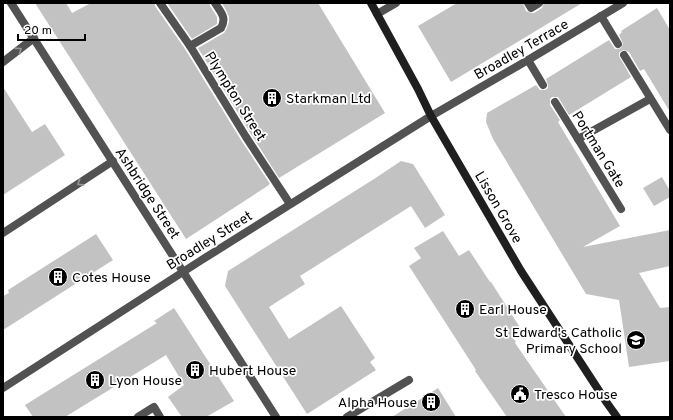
<svg xmlns="http://www.w3.org/2000/svg" width="673" height="420" font-family="Overpass,sans-serif">
<rect width="100%" height="100%" fill="#fff"/>
<g fill="#c2c2c2">
<polygon points="35,3 66,3 72,13 91,3 155,3 155,6 185,49 241,140 270,184 269,184 269,185 186,239"/>
<polygon points="167,3 210,3 210,6 217,17 217,24 192,39"/>
<polygon points="222,3 318,3 385,113 279,178 251,134 198,48 224,33 226,30 229,22 229,17 226,10"/>
<polygon points="457,3 523,3 526,11 531,13 534,13 542,8 544,3 582,3 451,82 418,26"/>
<polygon points="657,8 670,30 670,112 644,69 640,71 629,52 624,50 621,51 619,53 619,56 631,77 569,115 558,97 552,97 550,99 550,105 560,120 558,122 620,226 583,247 670,230 670,266 639,273 660,308 670,307 670,361 629,367 619,300 586,294 493,139 486,122 487,113 536,85 540,90 545,90 548,88 548,85 546,79 609,40 615,49 618,49 621,48 623,44 619,35 622,32 621,31"/>
<polygon points="3,87 32,132 45,124 65,155 3,195"/>
<polygon points="401,161 413,164 445,215 425,228 411,206 300,276 305,284 269,307 289,339 341,306 375,358 370,362 376,370 307,414 225,286 228,271 374,179"/>
<polygon points="662,177 670,191 670,197 654,206 643,188"/>
<polygon points="443,231 459,256 469,250 490,282 491,282 521,329 511,335 516,342 515,343 566,417 507,417 475,371 476,370 409,266 421,258 414,248"/>
<polygon points="96,234 113,260 3,330 3,296 9,293 8,290"/>
<polygon points="174,308 234,401 206,417 182,417 168,397 184,385 166,355 65,417 33,417 25,405 157,323 154,321"/>
<polygon points="438,388 456,417 392,417"/>
</g>
<g fill="none" stroke-linecap="round" stroke-linejoin="round">
<g stroke="#525252" stroke-width="8">
<polyline points="601,16 618,44"/>
<polyline points="624,55 670,130"/>
<polyline points="528,60 543,85"/>
<polyline points="555,102 578,139 621,209"/>
<polyline points="578,139 650,99"/>
<polyline points="138,417 154,407 160,417"/>
<polyline points="347,417 409,380"/>
</g>
<polyline stroke="#525252" stroke-width="8" points="528,3 531,8 539,3"/>
<g stroke="#525252" stroke-width="8">
<polyline points="11,3 276,417"/>
<polyline points="160,3 190,46 246,137 290,204"/>
<path d="M190,46L221,28C227,17 221,13 215,3"/>
<polyline points="3,62 34,38"/>
<polyline points="3,233 113,161"/>
<polyline points="3,388 200,261 431,116 528,60 623,3"/>
</g>
<polyline stroke="#525252" stroke-width="8" points="377,14 396,3"/>
<polyline stroke="#1f1f1f" stroke-width="8" points="371,3 418,89 431,116 521,271 607,403 617,417"/>
</g>
<defs><path id="oneway-chevron" d="M-2-3.5L2.5 0L-2 3.5" fill="none" stroke-width="1.6" stroke-linecap="round" stroke-linejoin="round"/></defs>
<g stroke="#979797">
<use href="#oneway-chevron" transform="translate(19 50) rotate(-37)"/>
<use href="#oneway-chevron" transform="translate(80 183) rotate(147)"/>
</g>
<defs>
<symbol id="building-disc" viewBox="-11 -11 22 22"><circle r="9.5" fill="#000" stroke="#fff"/><path d="M-4-6H4V6H1V3H-1V6H-4ZM-2.5-4.3h1.7v1.8h-1.7ZM.8-4.3h1.7v1.8H.8ZM-2.5-1h1.7V.8h-1.7ZM.8-1h1.7V.8H.8Z" fill="#fff"/></symbol>
<symbol id="school-disc" viewBox="-11 -11 22 22"><circle r="9.5" fill="#000" stroke="#fff"/><path d="M0-5L7-2L0 1L-7-2ZM-4 1L0 2.5L4 1V4Q0 6-4 4Z" fill="#fff"/></symbol>
<symbol id="civic-disc" viewBox="-11 -11 22 22"><circle r="9.5" fill="#000" stroke="#fff"/><path d="M-.6-6.5H3V-4.5H.6V-3L4-1V1h2V6H-6V1h2V-1L-.6-3ZM-1.2 2.5V6h2.4V2.5Z" fill="#fff"/></symbol>
</defs>
<g fill-rule="evenodd">
<use href="#building-disc" x="261" y="87" width="22" height="22"/>
<use href="#building-disc" x="47" y="266" width="22" height="22"/>
<use href="#building-disc" x="454" y="298" width="22" height="22"/>
<use href="#school-disc" x="625" y="329" width="22" height="22"/>
<use href="#building-disc" x="184" y="359" width="22" height="22"/>
<use href="#building-disc" x="84" y="369" width="22" height="22"/>
<use href="#civic-disc" x="509" y="383" width="22" height="22"/>
<use href="#building-disc" x="420" y="391" width="22" height="22"/>
</g>
<g text-anchor="middle" stroke-width="3.5" stroke-linejoin="round" paint-order="stroke">
<g font-size="14" fill="#000" stroke="#fff">
<text transform="translate(521 49) rotate(-30)" y="5">Broadley Terrace</text>
<text transform="translate(236 96) rotate(58)" y="5">Plympton Street</text>
<text transform="translate(599 149) rotate(58)" y="5">Portman Gate</text>
<text transform="translate(148 193) rotate(57)" y="5">Ashbridge Street</text>
<text transform="translate(499 207) rotate(60)" y="5">Lisson Grove</text>
<text transform="translate(209 240) rotate(-32)" y="5">Broadley Street</text>
</g>
<g font-size="14" fill="#000" stroke="#fff" text-anchor="start">
<text x="286" y="103">Starkman Ltd</text>
<text x="72" y="282">Cotes House</text>
<text x="479" y="314">Earl House</text>
<text x="622" y="337" text-anchor="end">St Edward's Catholic<tspan x="622" dy="16">Primary School</tspan></text>
<text x="209" y="375">Hubert House</text>
<text x="109" y="385">Lyon House</text>
<text x="534" y="399">Tresco House</text>
<text x="417" y="407" text-anchor="end">Alpha House</text>
</g>
</g>
<rect width="673" height="420" fill="none" stroke="#000000" stroke-width="8"/>
<path d="M18 34v6h67v-6" fill="none" stroke="#000000" stroke-width="2"/>
<text x="24" y="34" font-size="12" fill="#000000" stroke="#ffffff" stroke-width="3" paint-order="stroke">20 m</text>
</svg>
